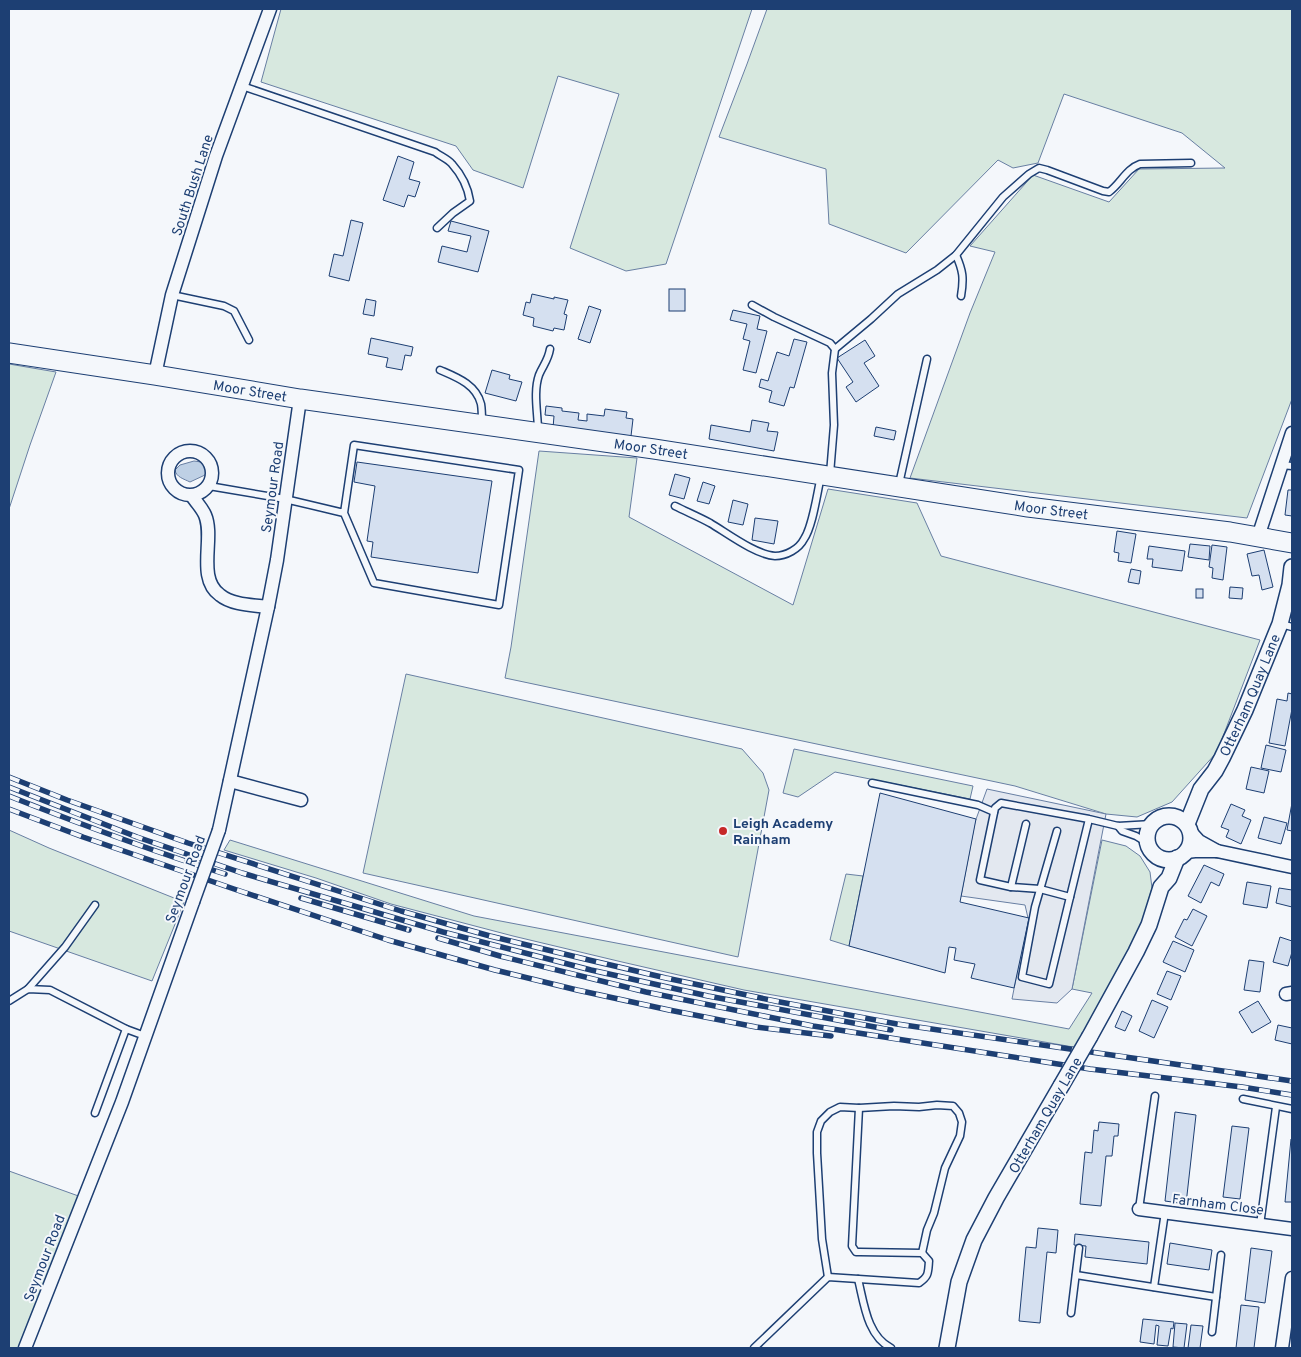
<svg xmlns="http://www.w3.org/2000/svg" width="1301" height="1357" font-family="Overpass,sans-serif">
<rect width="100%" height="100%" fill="#f4f7fb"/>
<g fill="#d7e8df" stroke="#687fa3">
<polygon points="281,9 752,9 666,264 626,271 570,248 619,94 558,76 523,188 473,170 456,146 261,82"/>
<polygon points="767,9 1292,9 1292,399 1247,518 910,478 970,313 995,252 970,246 1033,175 1109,202 1139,169 1225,168 1182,133 1064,94 1038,163 1013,168 998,160 906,253 829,224 826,169 719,137 747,64"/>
<polygon points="9,364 56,372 30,445 9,509"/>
<polygon points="539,451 637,458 629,517 793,605 828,489 917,503 941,556 1260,640 1217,752 1172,802 1137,817 1106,814 1015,786 505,678 511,647"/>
<polygon points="406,674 742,749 763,773 769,790 738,957 363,873"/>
<polygon points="794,749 973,786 970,799 835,772 798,797 783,793"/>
<polygon points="9,830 49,848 184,902 152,981 9,931"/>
<polygon points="230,840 474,916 1069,1029 1092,993 1072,989 1102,840 1126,846 1140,856 1150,872 1152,888 1139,933 1079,1048 744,990 622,962 513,936 391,904 316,878 224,850"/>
<polygon points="846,874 863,876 849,946 830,940"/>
<polygon points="9,1171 84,1198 31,1348 9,1348"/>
</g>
<polygon fill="#e3e8f0" stroke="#687fa3" points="987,789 1106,814 1072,989 1057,1003 1012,999 1028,918 1025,905 961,896 975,822"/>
<path fill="#bed0e5" stroke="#687fa3" d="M194,461L201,462L207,467V471L205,475L190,482C184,479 176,477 175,470L180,465Z"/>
<g fill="#d5e0f0" stroke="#1d3f73">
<polygon points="398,156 414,162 409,179 420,182 415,197 408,195 404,207 383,200"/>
<polygon points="351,220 363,223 349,281 329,276 334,254 343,256"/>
<polygon points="451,221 489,231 478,272 438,262 442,246 467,252 471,236 448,231"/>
<rect x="669" y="289" width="16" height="22"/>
<polygon points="532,294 554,299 554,297 568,300 564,314 567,315 564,330 554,328 553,331 533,326 534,318 523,315 526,302 530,303"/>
<polygon points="366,299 376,301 374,316 363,314"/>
<polygon points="589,306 601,310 590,343 578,339"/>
<polygon points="733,310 760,316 757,329 767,331 756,373 743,370 750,341 743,339 747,324 730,320"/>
<polygon points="371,338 413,347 411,356 405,355 402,370 386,367 388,358 368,354"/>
<polygon points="794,339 807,342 794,388 790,387 784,406 769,402 772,391 759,387 761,379 768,381 777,352 789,356"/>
<polygon points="865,340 875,356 864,363 879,386 856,402 846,387 853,382 837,358"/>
<polygon points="492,370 510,375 509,379 522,382 516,401 485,393"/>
<polygon points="546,406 562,408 562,411 579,413 578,420 587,421 587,414 604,416 605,409 627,412 626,418 633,419 631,436 553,428 554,416 545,415"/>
<polygon points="752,420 769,423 767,431 778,432 774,451 709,439 711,425 750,432"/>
<polygon points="876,427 896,431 894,440 874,436"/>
<polygon points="357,462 492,481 478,573 371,557 373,542 367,541 375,486 354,482"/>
<polygon points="675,474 690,478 684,499 669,495"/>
<polygon points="703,482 715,486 709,504 697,501"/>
<polygon points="1288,490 1292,490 1292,516 1285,515"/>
<polygon points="733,500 748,504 743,525 728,522"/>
<polygon points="755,518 778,521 774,544 752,540"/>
<polygon points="1117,531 1136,534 1131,563 1118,561 1119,553 1114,552"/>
<polygon points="1190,544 1210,546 1209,560 1188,557"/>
<polygon points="1212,545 1227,547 1223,580 1212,578 1213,568 1209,567"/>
<polygon points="1149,546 1185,551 1182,571 1152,567 1153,559 1147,559"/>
<polygon points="1264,550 1273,587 1262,590 1259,575 1252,576 1247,554"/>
<polygon points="1131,569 1141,571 1139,584 1128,582"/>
<polygon points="1230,587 1243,588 1242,599 1229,598"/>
<rect x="1196" y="589" width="7" height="9"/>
<polygon points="1288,693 1292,694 1292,709 1285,746 1269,743 1277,699 1287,701"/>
<polygon points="1266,745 1286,750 1281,772 1261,768"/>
<polygon points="1251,767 1269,771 1264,793 1246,789"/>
<polygon points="880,793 976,819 960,902 1029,918 1014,988 971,978 975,964 954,960 956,948 949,947 945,973 849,946"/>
<polygon points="1292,803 1292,831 1287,830"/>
<polygon points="1231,804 1245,810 1242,816 1251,820 1241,844 1226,837 1229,830 1221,827"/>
<polygon points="1264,817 1287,823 1281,844 1258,838"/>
<polygon points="1204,865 1224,874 1219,886 1211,882 1201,903 1188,896"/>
<polygon points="1247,882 1271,886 1267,908 1243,904"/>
<polygon points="1279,888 1292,890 1292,907 1276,903"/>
<polygon points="1193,909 1207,916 1192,946 1175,937 1184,919 1187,920"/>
<polygon points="1280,937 1292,941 1292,952 1288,966 1273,962"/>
<polygon points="1173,941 1194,950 1185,972 1163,962"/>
<polygon points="1249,960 1264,962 1260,992 1244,990"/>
<polygon points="1167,971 1181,976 1171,1000 1157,994"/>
<polygon points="1152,1000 1168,1007 1154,1038 1139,1031"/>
<polygon points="1258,1001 1271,1022 1252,1033 1239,1012"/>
<polygon points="1122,1011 1132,1016 1125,1031 1115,1027"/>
<polygon points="1278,1025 1292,1028 1292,1044 1275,1040"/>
<polygon points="1175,1112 1196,1115 1186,1204 1165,1201"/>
<polygon points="1099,1122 1119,1124 1118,1136 1114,1136 1112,1156 1106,1156 1101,1206 1080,1204 1085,1152 1092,1153 1094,1130 1098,1131"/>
<polygon points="1232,1126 1249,1128 1240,1199 1223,1197"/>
<polygon points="1291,1139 1292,1139 1292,1202 1285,1202"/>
<polygon points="1038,1228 1058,1230 1056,1253 1047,1252 1040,1323 1019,1321 1026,1247 1036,1248"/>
<polygon points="1075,1234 1149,1242 1147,1264 1085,1257 1086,1246 1074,1245"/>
<polygon points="1170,1243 1212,1250 1209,1270 1167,1264"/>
<polygon points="1251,1248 1272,1251 1265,1303 1245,1300"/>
<polygon points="1241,1305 1259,1307 1254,1348 1236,1348"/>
<polygon points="1143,1319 1174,1322 1173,1329 1171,1328 1168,1346 1157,1345 1159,1326 1156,1325 1154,1344 1140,1342"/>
<polygon points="1175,1323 1187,1324 1184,1348 1173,1347"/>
<polygon points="1191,1325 1203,1326 1200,1348 1188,1348"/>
</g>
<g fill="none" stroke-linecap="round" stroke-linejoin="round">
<defs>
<g id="service">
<path d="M242,86L435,152C440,156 448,159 452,164C461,174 468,188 470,201L453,213L437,228"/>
<path d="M956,255C963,271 964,278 961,296"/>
<polyline points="172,295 224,306 234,311 249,340"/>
<polyline points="752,305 774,317 830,343 835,349 832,373 834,425 830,474"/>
<path d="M835,349L871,319L898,294L937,270L956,255L1003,197L1029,174L1039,168L1047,170L1103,191L1109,192C1121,183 1126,169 1140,164L1191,163"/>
<path d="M440,370C456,377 476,384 481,404C482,410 482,417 482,423"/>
<path d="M538,431C538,414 533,392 539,375C543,365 548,361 550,349"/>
<polyline points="1281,465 1292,466"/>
<polyline points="899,484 927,359"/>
<polyline points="209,486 285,499 344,513 374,583 499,605 519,470 354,445 344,513"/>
<path d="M675,506C687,512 699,517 710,523C727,533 756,555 775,556C786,556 799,549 804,539C813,526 817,493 821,476"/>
<polyline points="1281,624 1292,627"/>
<polyline points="872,783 978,805 994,812"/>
<polyline points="1089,819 1070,897 1040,889 1011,887 980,880 995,808 1001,803 1089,819 1118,826 1152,824"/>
<polyline points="1118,826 1122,831 1136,836 1149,844"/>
<polyline points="1057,831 1035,907 1022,977 1049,984 1070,897"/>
<polyline points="1011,887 1026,824"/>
<polyline points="28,989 65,947 95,905"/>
<polyline points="9,1001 28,989 50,990 126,1029 145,1036"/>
<polyline points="1243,1099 1292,1109"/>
<polyline points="95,1113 126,1029"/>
<polyline points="1139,1209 1155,1096"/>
<polyline points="1260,1225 1276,1107"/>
<polyline points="1076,1275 1216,1297"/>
<polyline points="828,1277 822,1239 817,1153 817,1132 821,1121 830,1112 840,1107 859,1108 894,1106 919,1107 937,1105 953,1106 959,1113 962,1122 960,1136 945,1168 934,1213 927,1230 922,1253"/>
<path d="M858,1279C864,1303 867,1336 891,1348"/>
<polyline points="1154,1287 1165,1212"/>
<polyline points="1071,1313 1079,1248"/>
<polyline points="1212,1332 1221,1255"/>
<path d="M754,1348L828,1277L919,1283C929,1276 928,1273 929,1261L922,1253L860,1252H856L852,1246L859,1108"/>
</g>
<g id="minor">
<polyline points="155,375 172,295 216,156 270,9"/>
<circle cx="190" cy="473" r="22"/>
<path d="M192,496C196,502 202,508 205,515C215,538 196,578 220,595C232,605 253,605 268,607"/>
<polyline points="1258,537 1292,433"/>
<polyline points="230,781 301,800"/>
<polyline points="219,830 268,607 277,560 300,399"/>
<polyline points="1189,830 1199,841 1217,851"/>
<polyline points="1186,852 1195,851 1217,851 1292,867"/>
<polyline points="1286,994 1292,993"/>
<polyline points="1139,1209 1292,1229"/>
<polyline points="25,1348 122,1102 193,902"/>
<polyline points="1282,1348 1292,1278"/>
</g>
<g id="tertiary">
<circle cx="1169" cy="838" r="22"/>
<path id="s1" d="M1187,824L1201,789L1215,771L1222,758L1245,710L1280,624L1290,585L1292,567"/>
<polyline points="1090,1036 1136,952 1149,925 1161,887 1169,878 1177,858"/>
<polyline points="947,1348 959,1282 974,1240 996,1198 1061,1086"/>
</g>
<g id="primary">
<path id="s2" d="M9,353L155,375L300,399L654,449L1028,507L1230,532L1292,543"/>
</g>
</defs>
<use href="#service" stroke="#1d3f73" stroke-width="9"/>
<use href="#minor" stroke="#1d3f73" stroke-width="15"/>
<use href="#tertiary" stroke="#1d3f73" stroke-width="18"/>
<use href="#primary" stroke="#1d3f73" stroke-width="21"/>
<use href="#service" stroke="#f4f7fb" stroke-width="6"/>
<use href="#minor" stroke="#f4f7fb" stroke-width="12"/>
<use href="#tertiary" stroke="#f4f7fb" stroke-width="15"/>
<use href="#primary" stroke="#f4f7fb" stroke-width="19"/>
<defs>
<g id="rail">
<polyline points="9,777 67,800 188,843 401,911 490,936 589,960 666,978 780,1002 897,1024 1292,1081"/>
<polyline points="9,787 137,837 242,873 443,932 591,970 708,996 891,1030"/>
<path d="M9,796C80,824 152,851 225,874"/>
<polyline points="9,809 83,837 234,889 388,940 495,970 577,990 669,1010 756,1027 831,1036"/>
<polyline points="301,898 409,930"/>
<polyline points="438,938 500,956 646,992 813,1026 1090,1069 1242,1087 1292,1095"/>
</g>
</defs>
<use href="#rail" stroke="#1d3f73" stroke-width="5.5"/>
<use href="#rail" stroke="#f4f7fb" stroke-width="4" stroke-dasharray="11" stroke-linecap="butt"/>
<defs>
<polyline id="minor-bridge" points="193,902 219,830"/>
<polyline id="tertiary-bridge" points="1061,1086 1090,1036"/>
</defs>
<use href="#minor-bridge" stroke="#1d3f73" stroke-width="15" stroke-linecap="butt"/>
<use href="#tertiary-bridge" stroke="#1d3f73" stroke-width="18" stroke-linecap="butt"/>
<use href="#minor-bridge" stroke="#f4f7fb" stroke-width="12"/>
<use href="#tertiary-bridge" stroke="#f4f7fb" stroke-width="15"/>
</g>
<circle fill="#c62828" stroke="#f4f7fb" stroke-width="2" cx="723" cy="831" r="5"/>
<g text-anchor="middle" stroke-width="4" stroke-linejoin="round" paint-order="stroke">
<g font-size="14" fill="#1d3f73" stroke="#f4f7fb">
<text transform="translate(192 185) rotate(-72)" y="5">South Bush Lane</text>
<text dy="5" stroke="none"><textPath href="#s2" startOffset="244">Moor Street</textPath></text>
<text dy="5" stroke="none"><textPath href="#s2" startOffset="649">Moor Street</textPath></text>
<text transform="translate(272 487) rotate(-82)" y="5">Seymour Road</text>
<text dy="5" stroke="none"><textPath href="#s2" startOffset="1054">Moor Street</textPath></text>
<text dy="5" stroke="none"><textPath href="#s1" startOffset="144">Otterham Quay Lane</textPath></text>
<text transform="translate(185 879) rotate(-70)" y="5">Seymour Road</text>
<text transform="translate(1045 1115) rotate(-60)" y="5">Otterham Quay Lane</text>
<text transform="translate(1218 1204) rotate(7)" y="5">Farnham Close</text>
<text transform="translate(44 1258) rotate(-69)" y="5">Seymour Road</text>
</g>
<g font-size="14" font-weight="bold" fill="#1d3f73" stroke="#f4f7fb" text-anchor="start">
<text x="733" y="828">Leigh Academy<tspan x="733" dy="16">Rainham</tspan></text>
</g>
</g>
<rect width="1301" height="1357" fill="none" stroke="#1d3f73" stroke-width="20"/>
</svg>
